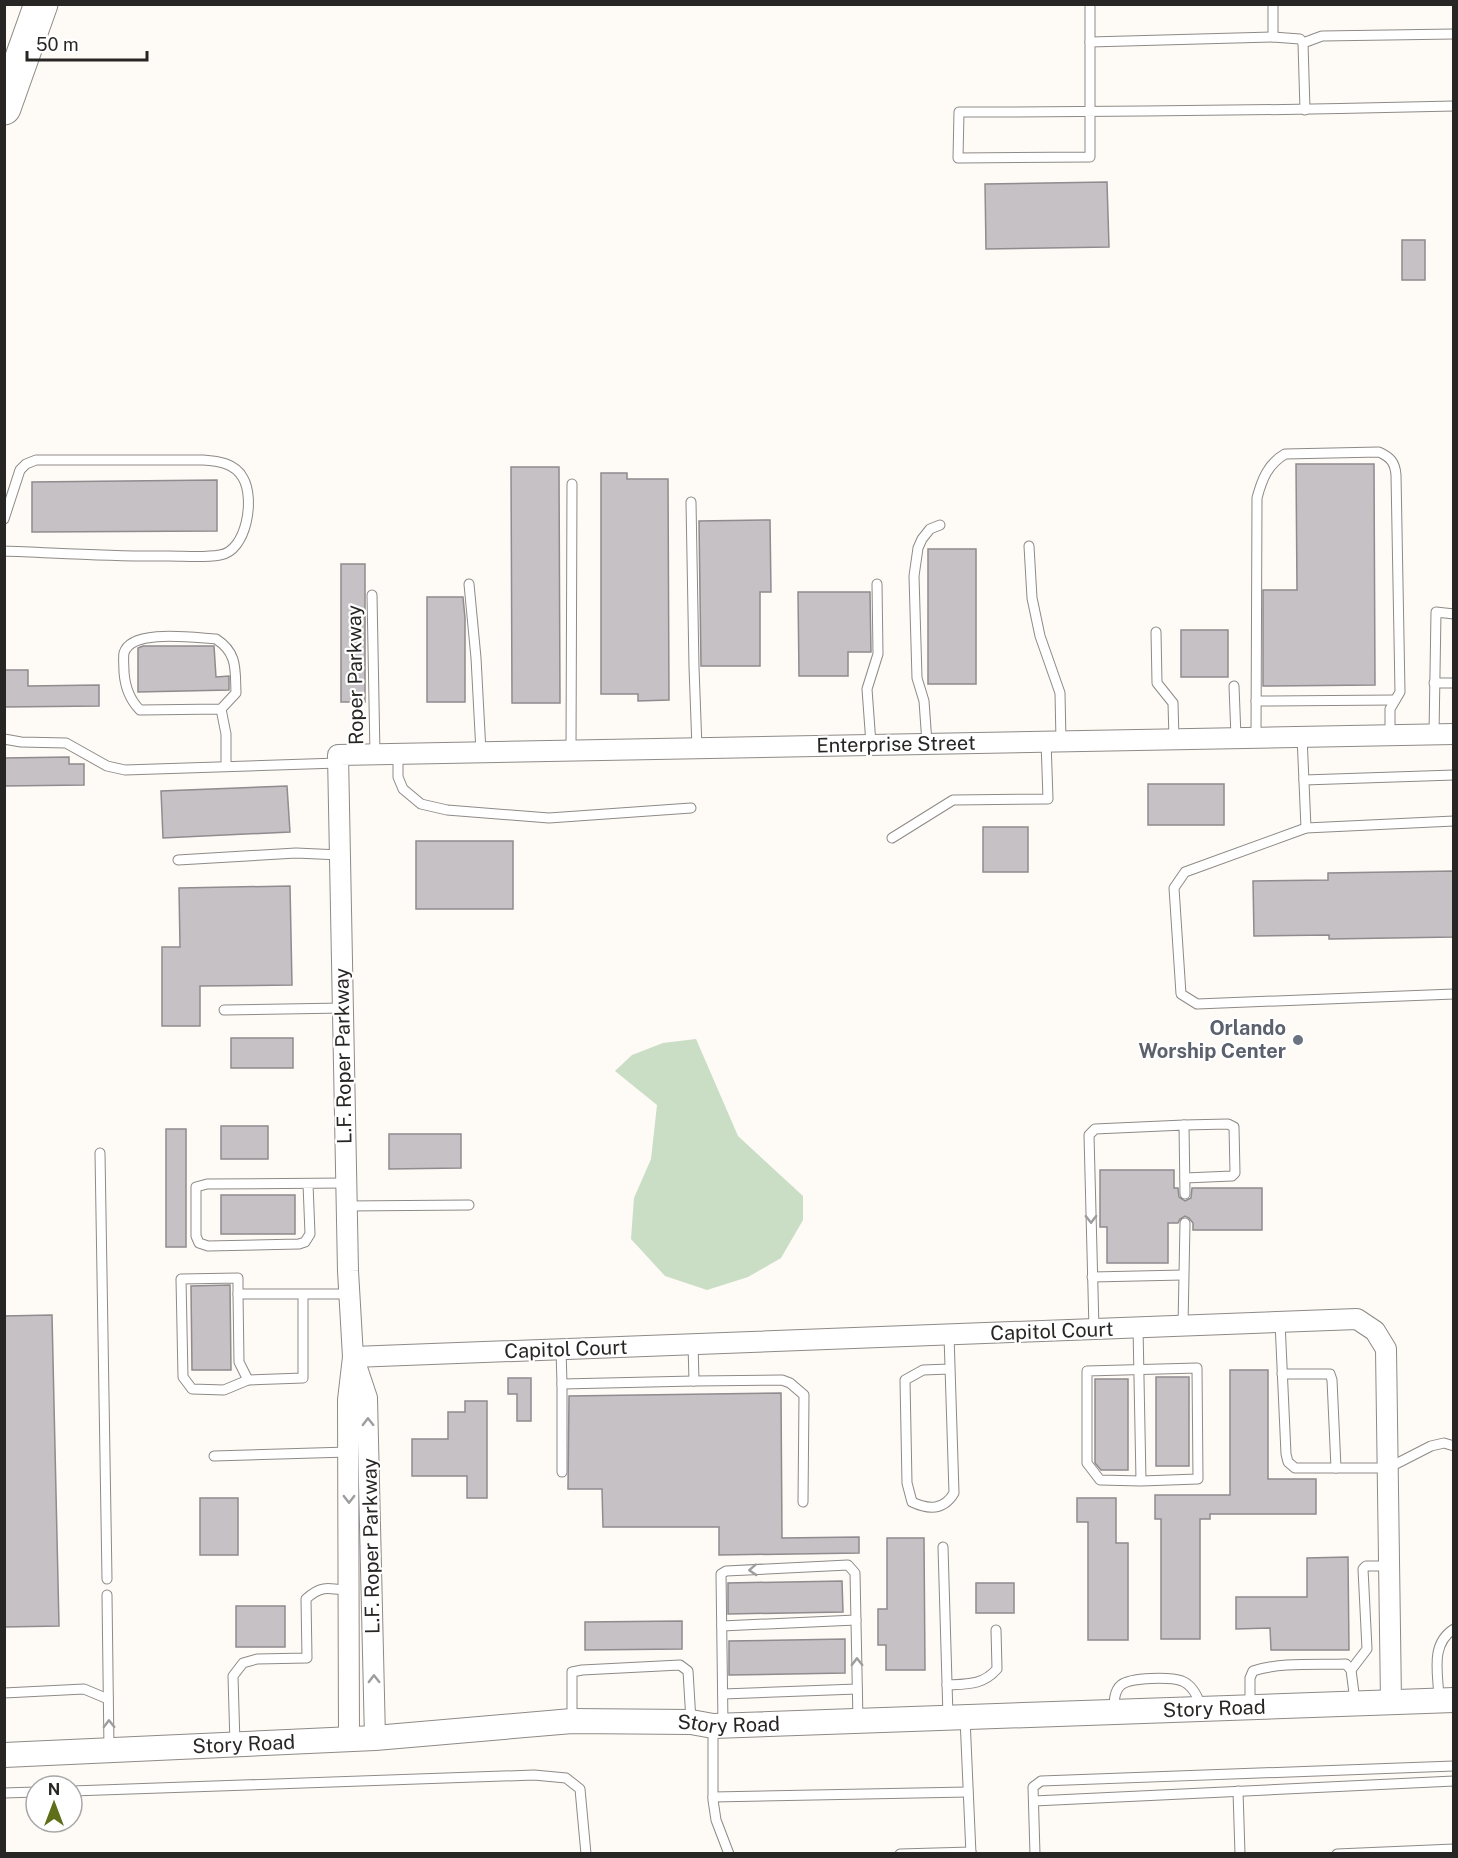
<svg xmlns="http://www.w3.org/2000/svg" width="1458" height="1858" font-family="'Public Sans',sans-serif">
<rect width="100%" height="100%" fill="#fefaf6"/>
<polygon fill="#c9dec4" points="696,1039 738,1136 803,1196 803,1220 781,1258 748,1277 707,1290 665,1276 631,1239 634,1198 651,1159 657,1105 615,1071 632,1055 663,1043"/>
<g fill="#c5c1c4" stroke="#8f8b8e" stroke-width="1.5">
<polygon points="1107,182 1109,247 986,249 985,184"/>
<rect x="1402" y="240" width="23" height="40"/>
<polygon points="1296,464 1374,464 1375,685 1263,686 1263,590 1297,590"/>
<polygon points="511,467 559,467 560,703 512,703"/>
<polygon points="601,473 627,473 627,479 668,479 669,700 638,701 638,694 601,694"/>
<polygon points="217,480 217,531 32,532 32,482"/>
<polygon points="770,520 771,592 760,592 760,666 701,666 699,521"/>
<rect x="928" y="549" width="48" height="135"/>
<rect x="341" y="564" width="24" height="138"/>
<polygon points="798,592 870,592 871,652 848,652 848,676 799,676"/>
<polygon points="427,597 463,597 465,618 465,702 427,702"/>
<rect x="1181" y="630" width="47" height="47"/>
<polygon points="143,646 214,646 216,677 229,676 229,690 138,692 138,648"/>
<polygon points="4,670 28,670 28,686 99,685 99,706 4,707"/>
<polygon points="69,757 69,764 84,764 84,785 4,786 4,758"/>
<rect x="1148" y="784" width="76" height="41"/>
<polygon points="287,786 290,832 163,838 161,791"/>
<rect x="983" y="827" width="45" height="45"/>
<rect x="416" y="841" width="97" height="68"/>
<polygon points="1454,871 1454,937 1329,939 1329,935 1254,936 1253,881 1328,880 1328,873"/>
<polygon points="290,886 292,985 200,986 200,1026 162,1026 162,947 180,947 179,888"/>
<rect x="231" y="1038" width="62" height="30"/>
<rect x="221" y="1126" width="47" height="33"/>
<rect x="166" y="1129" width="20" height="118"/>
<polygon points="389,1134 461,1134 461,1168 389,1169"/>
<polygon points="1100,1170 1174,1170 1174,1188 1178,1188 1179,1197 1185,1201 1191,1198 1192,1188 1262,1188 1262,1230 1193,1230 1193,1223 1189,1218 1185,1216 1180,1219 1178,1223 1168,1223 1168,1263 1107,1263 1107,1227 1100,1227"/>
<rect x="221" y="1195" width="74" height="39"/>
<polygon points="230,1285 231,1370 192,1370 191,1286"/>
<polygon points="52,1315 59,1626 4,1627 4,1316"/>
<polygon points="1230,1370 1268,1370 1268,1479 1316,1479 1316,1514 1210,1514 1210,1519 1200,1519 1200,1639 1161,1639 1161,1519 1155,1519 1155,1495 1230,1495"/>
<rect x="1156" y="1377" width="33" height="89"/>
<polygon points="508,1378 531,1378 531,1421 517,1421 517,1394 508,1394"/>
<polygon points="1095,1379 1128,1379 1128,1470 1101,1470 1095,1463"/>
<polygon points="781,1393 782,1538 859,1537 859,1553 719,1555 719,1527 603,1527 602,1489 568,1489 569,1396"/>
<polygon points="465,1401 487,1401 487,1498 467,1498 467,1476 412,1476 412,1439 448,1439 448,1412 465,1412"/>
<rect x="200" y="1498" width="38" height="57"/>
<polygon points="1077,1498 1116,1498 1116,1543 1128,1543 1128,1640 1088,1640 1088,1522 1077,1522"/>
<polygon points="887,1538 924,1538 925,1670 886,1670 886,1645 878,1645 878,1609 887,1609"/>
<polygon points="1348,1557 1349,1650 1271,1650 1270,1628 1236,1629 1236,1597 1307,1597 1307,1558"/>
<polygon points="842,1581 843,1612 728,1614 728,1583"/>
<rect x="976" y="1583" width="38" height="30"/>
<rect x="236" y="1606" width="49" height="41"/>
<polygon points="682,1621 682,1649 585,1650 585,1622"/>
<polygon points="845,1639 845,1673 729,1675 729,1641"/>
</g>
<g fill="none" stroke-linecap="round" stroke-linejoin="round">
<defs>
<g id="service">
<path d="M1090,4V157L958,158L959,112C1124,112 1289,110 1454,106"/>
<polyline points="1273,4 1273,37"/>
<polyline points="1090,42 1273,37 1300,39 1303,43 1305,110"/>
<polyline points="1303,43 1322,36 1454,34"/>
<polyline points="691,502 694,667 697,748"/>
<path d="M4,519L20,470L26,464L36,460H203C218,461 235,463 243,478C255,498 247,551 220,555C203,558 185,556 169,556C114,557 59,553 4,551"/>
<polyline points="1029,546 1032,598 1040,636 1060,693 1061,741"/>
<polyline points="469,584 476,658 481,752"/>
<polyline points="372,595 375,755"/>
<polyline points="1156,632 1157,683 1173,703 1174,739"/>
<polyline points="1434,683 1454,683"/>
<polyline points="1234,686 1236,737"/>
<polyline points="1256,701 1395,700"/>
<path d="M221,709L236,693C235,670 238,653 216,639C196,638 131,628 124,653C123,658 124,666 124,672C125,687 129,699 140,710L221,709L226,734V766"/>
<polyline points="1434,734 1436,612 1454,614"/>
<polyline points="1302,736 1306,828"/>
<path d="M1256,737L1257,498C1262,479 1268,464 1285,454L1379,452C1390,457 1395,462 1396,475L1400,692L1390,709V735"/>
<polyline points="4,739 21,742 66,743 107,766 125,770 338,763"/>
<polyline points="927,743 924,701 917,678 914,576 918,548 922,539 930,529 940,525"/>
<polyline points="871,744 867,689 878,654 877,584"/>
<polyline points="571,751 572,484"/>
<polyline points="398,754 398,777 403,789 421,804 447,810 549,818 691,808"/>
<polyline points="1304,780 1454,775"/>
<polyline points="1454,821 1306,828 1185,872 1174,888 1181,994 1197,1004 1454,994"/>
<polyline points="892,838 953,800 1048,799 1046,741"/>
<polyline points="178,860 296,853 340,855"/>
<polyline points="224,1010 343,1008"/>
<polyline points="1184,1125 1228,1124 1234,1127 1235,1173 1232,1176 1185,1178"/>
<polyline points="100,1153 107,1579"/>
<polyline points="308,1184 310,1234 305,1242 299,1244 208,1246 199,1243 196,1236 196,1187 207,1184 346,1183"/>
<polyline points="346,1206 469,1205"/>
<polyline points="1092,1277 1183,1275"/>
<polyline points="238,1294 239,1362 248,1380"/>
<polyline points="303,1294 303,1378 248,1380 224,1390 192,1389 183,1377 181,1279 238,1278 238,1294 349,1294"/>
<polyline points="1280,1322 1286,1454 1288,1462 1295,1468 1388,1468 1431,1446 1444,1443 1454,1446"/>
<polyline points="1183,1326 1185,1223"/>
<polyline points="1138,1327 1141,1481 1198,1479 1197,1368 1087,1371 1087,1463 1100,1480 1141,1481"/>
<polyline points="1094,1329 1089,1135 1095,1129 1184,1125 1185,1194"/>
<path d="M949,1335L954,1493C944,1510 929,1510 912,1502L907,1483L905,1380L923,1370L950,1369"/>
<polyline points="693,1344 694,1381 782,1380 790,1383 804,1395 803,1502"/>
<polyline points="561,1349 562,1384 694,1381"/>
<polyline points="1282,1374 1330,1374 1332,1380 1336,1468"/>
<polyline points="214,1456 348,1452"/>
<polyline points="562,1472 562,1384"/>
<polyline points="943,1547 948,1717"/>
<polyline points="107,1595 109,1750"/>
<polyline points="722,1626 856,1620"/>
<polyline points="1351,1670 1367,1649 1363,1569 1366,1566 1389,1566"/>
<path d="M947,1685C968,1684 983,1685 997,1669L996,1630"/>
<polyline points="4,1693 84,1689 108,1699"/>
<polyline points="723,1694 857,1689"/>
<path d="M1439,1698C1438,1673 1430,1644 1454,1629"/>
<path d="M1250,1706V1678L1253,1671C1280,1662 1317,1665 1346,1664L1351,1670L1355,1701"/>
<path d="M1114,1711C1114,1702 1114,1691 1121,1685C1131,1677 1171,1677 1182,1681C1192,1685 1198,1697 1201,1707"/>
<polyline points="965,1718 971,1854"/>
<polyline points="572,1721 572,1672 582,1670 680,1665 688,1671 691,1721"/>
<polyline points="723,1725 721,1574 726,1571 848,1565 855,1573 858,1721"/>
<polyline points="713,1726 713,1800 716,1820 729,1854"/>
<path d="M235,1744L233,1676L243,1663L257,1659L307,1658L306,1599C321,1585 329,1588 349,1591"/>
<polyline points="72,1791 534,1775 566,1778 580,1789 586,1854"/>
<polyline points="1238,1791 1240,1854"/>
<polyline points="4,1793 36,1792"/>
<polyline points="713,1797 968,1792"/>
<polyline points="1034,1801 1454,1781"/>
<polyline points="900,1854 971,1852"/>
<polyline points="1035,1854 1033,1787 1041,1781 1454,1766"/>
<polyline points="1337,1854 1454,1849"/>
</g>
<g id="minor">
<polyline points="353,1357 1357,1319 1375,1331 1386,1349 1391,1701"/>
<polyline points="355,1362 367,1398 375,1738"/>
<polyline points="349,1739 348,1400 353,1357 348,1271 338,755 1454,734"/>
</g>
<g id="tertiary">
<path id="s1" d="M4,1755L375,1738L572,1721L691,1722L713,1726L1454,1700"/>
</g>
<polyline id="motorway" points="4,108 41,4"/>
</defs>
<use href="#service" stroke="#8e8a87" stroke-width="11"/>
<use href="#minor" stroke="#8e8a87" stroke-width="22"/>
<use href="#tertiary" stroke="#8e8a87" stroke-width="26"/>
<use href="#motorway" stroke="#8e8a87" stroke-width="35"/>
<use href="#service" stroke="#fff" stroke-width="9"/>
<use href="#minor" stroke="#fff" stroke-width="20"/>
<use href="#tertiary" stroke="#fff" stroke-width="24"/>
<use href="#motorway" stroke="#fff" stroke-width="33"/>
</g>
<defs><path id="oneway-chevron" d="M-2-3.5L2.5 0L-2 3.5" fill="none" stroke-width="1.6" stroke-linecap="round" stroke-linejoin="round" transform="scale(1.5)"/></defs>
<g stroke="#9e9d9d">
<use href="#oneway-chevron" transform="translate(1091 1219) rotate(89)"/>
<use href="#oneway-chevron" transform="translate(368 1422) rotate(-91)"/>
<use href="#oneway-chevron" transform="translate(349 1499) rotate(90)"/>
<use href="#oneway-chevron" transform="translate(753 1570) rotate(177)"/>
<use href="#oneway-chevron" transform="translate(857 1662) rotate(-91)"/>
<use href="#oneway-chevron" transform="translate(374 1679) rotate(-91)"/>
<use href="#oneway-chevron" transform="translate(109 1724) rotate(-91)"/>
</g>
<circle fill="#6b7280" stroke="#fff" stroke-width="2" cx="1298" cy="1040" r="6"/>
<g text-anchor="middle" stroke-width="4.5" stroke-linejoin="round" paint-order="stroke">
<g font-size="20" fill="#282625" stroke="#fff">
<text transform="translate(355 675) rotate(-91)" y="7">Roper Parkway</text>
<text transform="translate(896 744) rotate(-1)" y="7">Enterprise Street</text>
<text transform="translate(343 1056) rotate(-91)" y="7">L.F. Roper Parkway</text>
<text transform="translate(1052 1331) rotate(-2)" y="7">Capitol Court</text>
<text transform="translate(566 1349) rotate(-2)" y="7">Capitol Court</text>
<text transform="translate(371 1546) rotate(-91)" y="7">L.F. Roper Parkway</text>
<text dy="7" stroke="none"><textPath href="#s1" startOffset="1212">Story Road</textPath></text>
<text dy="7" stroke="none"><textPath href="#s1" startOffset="726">Story Road</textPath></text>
<text dy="7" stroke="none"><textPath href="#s1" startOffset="240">Story Road</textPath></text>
</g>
<g font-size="20" font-weight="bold" fill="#5b616d" stroke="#fff" text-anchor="end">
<text x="1286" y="1035">Orlando<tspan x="1286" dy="23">Worship Center</tspan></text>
</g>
</g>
<rect width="1458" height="1858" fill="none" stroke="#282625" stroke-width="12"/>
<g transform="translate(54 1804)"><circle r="28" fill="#ffffff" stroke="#a9a8a8" stroke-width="1.5"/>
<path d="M0-4.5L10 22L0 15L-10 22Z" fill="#5f6e19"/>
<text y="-9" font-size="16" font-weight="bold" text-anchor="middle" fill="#282625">N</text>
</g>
<path d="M27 51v9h120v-9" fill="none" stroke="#282625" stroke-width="3"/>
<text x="36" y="51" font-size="18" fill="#282625" stroke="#ffffff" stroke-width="4.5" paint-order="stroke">50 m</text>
</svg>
